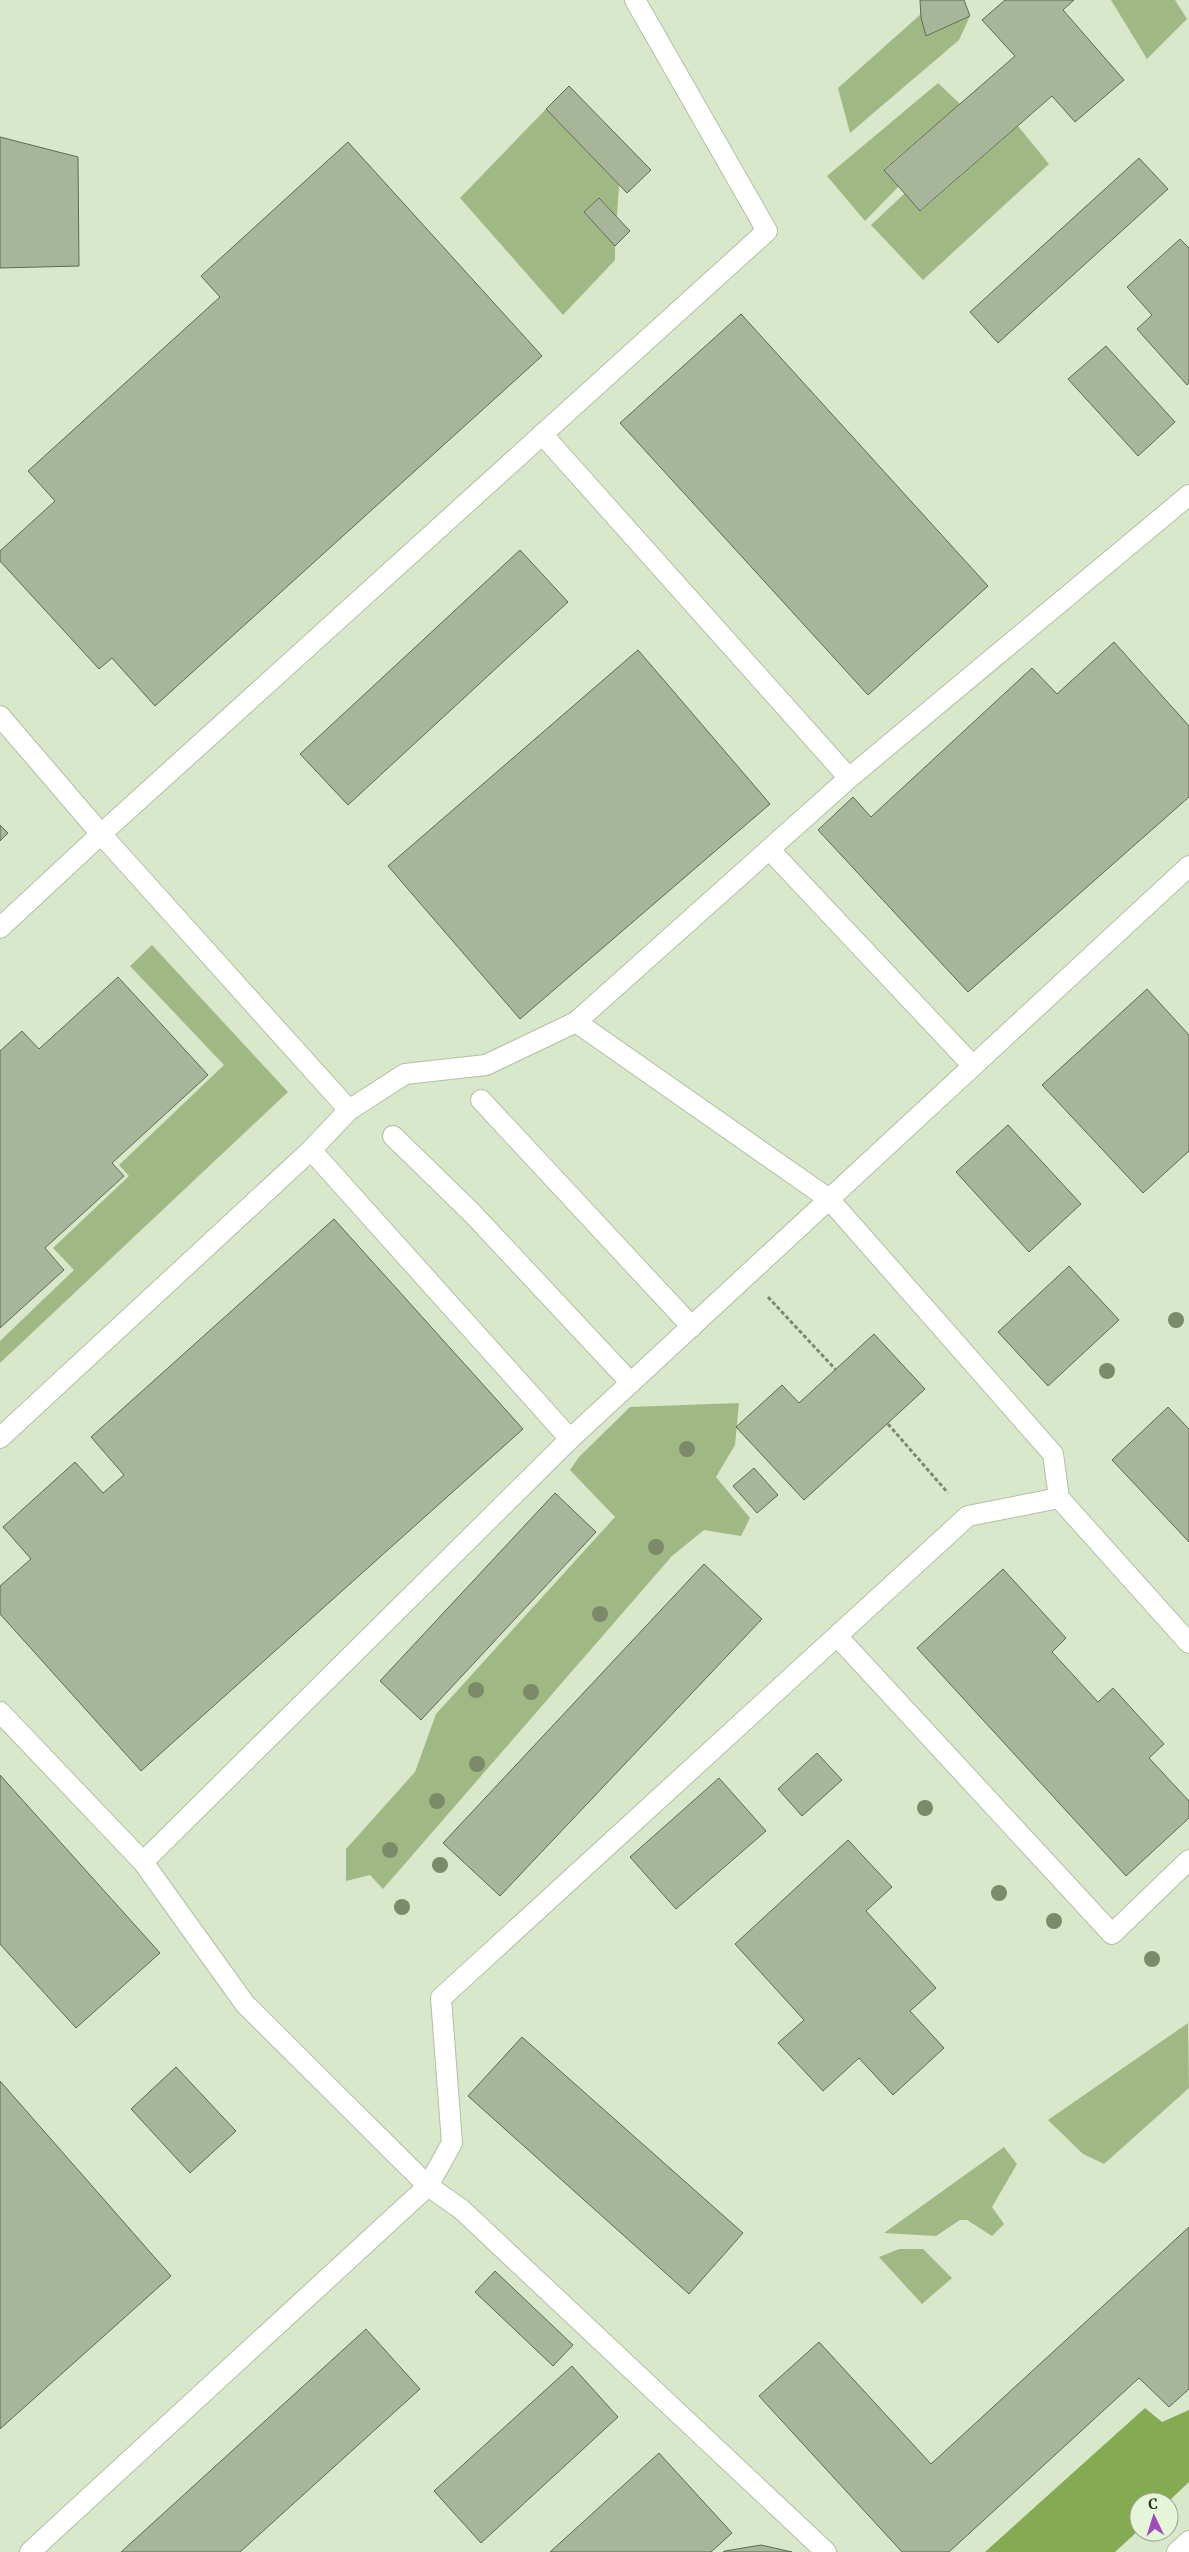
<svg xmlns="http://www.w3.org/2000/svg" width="1189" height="2552" font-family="Merriweather,serif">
<rect width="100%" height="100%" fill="#d9e8ca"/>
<g fill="#a0b984">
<polygon points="1111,0 1175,0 1187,19 1147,59"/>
<polygon points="921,14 927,36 970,16 959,40 850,133 838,88"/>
<polygon points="938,83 960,104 884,169 899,186 865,221 827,176"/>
<polygon points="546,109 619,185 617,217 599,198 584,212 615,246 615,260 563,315 460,198"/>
<polygon points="1018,126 1049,164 923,280 871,225 905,193 921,211"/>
<polygon points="152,945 288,1092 0,1363 0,1341 74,1270 53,1248 129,1176 119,1165 224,1065 130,966"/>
<polygon points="739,1403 735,1445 716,1477 750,1518 741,1536 704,1530 672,1556 383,1889 370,1875 346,1881 346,1849 415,1772 436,1714 615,1517 570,1470 579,1457 630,1407"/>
<polygon points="1188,2023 1189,2088 1104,2164 1083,2154 1048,2120"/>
<polygon points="1004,2147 1017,2164 992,2207 1004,2224 992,2236 967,2220 960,2220 936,2236 884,2233"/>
<polygon points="899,2249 923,2249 952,2278 922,2304 879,2257"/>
</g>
<polygon fill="#85ab52" points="1145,2408 1162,2422 1189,2410 1189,2482 1168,2502 1139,2502 1139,2530 1115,2552 985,2552"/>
<g fill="#a7b598" stroke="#5f6b51">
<polygon points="920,0 964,0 970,16 926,36 921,18"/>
<polygon points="1005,0 1074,0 1063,10 1124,80 1075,122 1052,96 920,211 884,170 1015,56 982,20"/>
<polygon points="569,86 651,170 627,193 546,109"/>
<polygon points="0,137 78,157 79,266 0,268"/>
<polygon points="348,142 542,356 155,706 112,658 99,669 0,561 0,551 55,501 28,471 220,297 201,276"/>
<polygon points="1139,158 1168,189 998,343 970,312"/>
<polygon points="599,198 630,231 615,246 584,212"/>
<polygon points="1180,239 1189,248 1189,383 1187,385 1137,329 1152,315 1127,287"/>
<polygon points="741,314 988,586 868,695 620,423"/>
<polygon points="1106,346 1175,422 1138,456 1068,379"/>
<polygon points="520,550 568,602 348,805 300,754"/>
<polygon points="1114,642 1189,726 1189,797 968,992 818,830 853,797 871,817 1032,668 1057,694"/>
<polygon points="638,650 770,804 520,1019 388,866"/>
<polygon points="0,825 8,833 0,841"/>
<polygon points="118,977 208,1075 112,1163 124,1176 45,1248 64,1270 0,1328 0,1051 22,1031 39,1049"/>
<polygon points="1147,989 1189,1035 1189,1151 1143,1193 1042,1085"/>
<polygon points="1008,1125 1081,1204 1029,1252 956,1172"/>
<polygon points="334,1219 523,1429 141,1771 0,1614 0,1586 31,1559 3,1527 75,1462 103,1493 124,1475 91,1437"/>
<polygon points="1069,1266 1119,1320 1048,1386 998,1332"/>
<polygon points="874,1334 925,1389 804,1500 736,1427 782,1385 799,1403"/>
<polygon points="1168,1407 1189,1429 1189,1542 1112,1460"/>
<polygon points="754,1468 778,1495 757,1513 733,1486"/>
<polygon points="555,1493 596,1532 421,1720 380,1681"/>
<polygon points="704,1564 762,1619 500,1896 443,1843"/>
<polygon points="1003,1569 1066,1638 1052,1652 1098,1702 1113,1688 1164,1744 1149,1758 1189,1801 1189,1818 1126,1876 917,1648"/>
<polygon points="817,1753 842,1780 802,1816 778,1789"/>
<polygon points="0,1775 160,1953 76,2028 0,1944"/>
<polygon points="719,1778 766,1831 676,1909 630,1857"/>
<polygon points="848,1840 892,1887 866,1911 936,1988 910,2011 944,2048 893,2095 859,2058 823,2091 778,2043 804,2020 735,1944"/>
<polygon points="522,2037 743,2233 689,2294 468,2096"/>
<polygon points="176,2067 236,2131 190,2173 131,2109"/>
<polygon points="0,2081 171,2276 0,2429"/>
<polygon points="1189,2227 1189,2389 1169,2407 1139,2378 949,2552 902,2552 759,2396 819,2342 931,2464"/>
<polygon points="495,2271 573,2345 553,2366 475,2292"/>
<polygon points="366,2329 420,2389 240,2552 121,2552"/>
<polygon points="572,2366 618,2417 481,2543 434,2491"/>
<polygon points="659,2453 732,2533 711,2552 550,2552"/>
<polygon points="761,2545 792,2552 723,2552 725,2551"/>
</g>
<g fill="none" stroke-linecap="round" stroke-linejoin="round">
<defs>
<g id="lane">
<polyline points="542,434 849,778"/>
<polyline points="1189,495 849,778 576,1022 829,1199 1053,1454 1059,1498 1189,1643"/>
<polyline points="0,716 101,834 349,1110 311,1150 570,1439"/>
<polyline points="769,849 973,1066"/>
<polyline points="0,928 101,834 767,231 635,0"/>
<polyline points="481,1100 692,1327"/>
<polyline points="349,1110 405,1074 486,1065 576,1022"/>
<polyline points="393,1136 472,1213 631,1383"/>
<polyline points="0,1438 311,1150"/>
<polyline points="837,1636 1112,1934 1189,1860"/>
<polyline points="0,1712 143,1862 245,2004 428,2186 461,2209 826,2552"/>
<polyline points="143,1862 570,1439 1189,866"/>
<polyline points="30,2552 428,2186 452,2143 441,1998 968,1516 1059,1498"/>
<polyline points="1177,2552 1189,2541"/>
</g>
</defs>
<use href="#lane" stroke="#b2c0a2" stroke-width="22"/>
<g stroke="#7d8772" stroke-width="3" stroke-dasharray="4 2.5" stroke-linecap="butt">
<polyline points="768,1297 836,1370"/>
<polyline points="888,1424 948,1493"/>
</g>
<use href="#lane" stroke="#fff" stroke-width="20"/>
</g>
<g fill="#7b8a69">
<circle cx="1176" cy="1320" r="8"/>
<circle cx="1107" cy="1371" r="8"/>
<circle cx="687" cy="1449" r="8"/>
<circle cx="656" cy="1547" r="8"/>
<circle cx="600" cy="1614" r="8"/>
<circle cx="476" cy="1690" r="8"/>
<circle cx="531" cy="1692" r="8"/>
<circle cx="477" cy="1764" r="8"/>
<circle cx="437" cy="1801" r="8"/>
<circle cx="925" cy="1808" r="8"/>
<circle cx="390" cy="1850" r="8"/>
<circle cx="440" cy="1865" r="8"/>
<circle cx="999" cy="1893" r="8"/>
<circle cx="402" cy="1907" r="8"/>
<circle cx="1054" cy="1921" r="8"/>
<circle cx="1152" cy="1959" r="8"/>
</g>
<g transform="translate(1154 2517) rotate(356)"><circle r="24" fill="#e6f5d7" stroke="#9aa58f"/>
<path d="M0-4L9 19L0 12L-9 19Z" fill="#9d4dbd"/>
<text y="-8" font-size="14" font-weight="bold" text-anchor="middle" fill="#282e22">С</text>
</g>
</svg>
